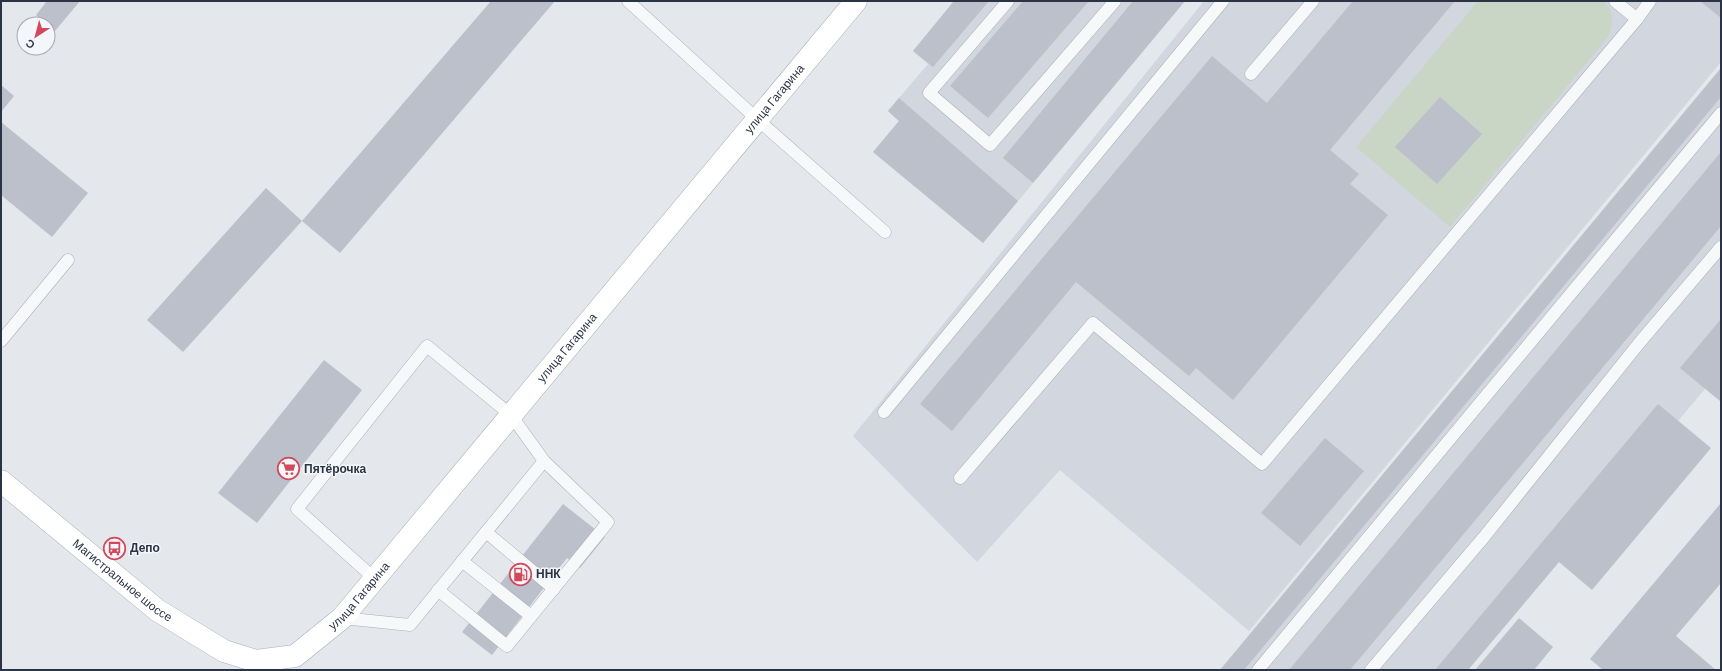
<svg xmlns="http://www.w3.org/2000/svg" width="1722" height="671" font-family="Barlow,sans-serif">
<rect width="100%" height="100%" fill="#e4e7ec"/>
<g fill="#d2d6de">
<polygon points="954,1 1185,1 983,243 873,152 899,121 888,111 928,64 913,51"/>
<polygon points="1204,1 1721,1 1721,62 1249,631 1060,470 977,562 853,436"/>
<polygon points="1721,68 1721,370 1468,670 1220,670"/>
</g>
<path fill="#c9d6c5" d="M1478,1H1603C1615,11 1614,26 1607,38L1450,227L1356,147Z"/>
<g fill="#bbc0ca">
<polygon points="47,1 80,1 55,31 36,15"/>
<polygon points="491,1 555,1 340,253 302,221"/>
<polygon points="954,1 989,1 933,67 913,51"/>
<polygon points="1023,1 1089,1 988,118 950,86"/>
<polygon points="1133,1 1185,1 1033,183 1003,158"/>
<polygon points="1353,1 1455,1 1330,150 1359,174 1350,184 1388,215 1233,400 1196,368 1189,376 1076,282 952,431 920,404 1212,56 1267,103"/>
<polygon points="1700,1 1721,1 1721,18"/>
<polygon points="1721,68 1721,97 1244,670 1220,670"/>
<polygon points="1,85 14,96 1,112"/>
<polygon points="1440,97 1482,134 1437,184 1395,147"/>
<polygon points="899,98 1018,201 983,243 873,152 899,121 888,111"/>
<polygon points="1,122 88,193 52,237 1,195"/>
<polygon points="1721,152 1721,226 1350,670 1289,670"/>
<polygon points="266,188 302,221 183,352 147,320"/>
<polygon points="1721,319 1721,399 1720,401 1680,368"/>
<polygon points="324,360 362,390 257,523 218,493"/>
<polygon points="1658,404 1711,448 1592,590 1559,562 1468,670 1435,670"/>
<polygon points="1325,438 1364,471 1300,546 1261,513"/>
<polygon points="1721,503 1721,583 1676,636 1716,670 1603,670 1590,659"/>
<polygon points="563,504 605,537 580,568 567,558 492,655 462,632"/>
<polygon points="1519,618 1553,647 1534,670 1475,670"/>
</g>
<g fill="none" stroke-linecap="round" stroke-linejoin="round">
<defs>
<g id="service">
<polyline points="628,1 757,119 885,232"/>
<polyline points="1008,1 929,93 990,145 1115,1"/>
<polyline points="1615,1 1637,19"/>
<polyline points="1251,74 1313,1"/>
<polyline points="1,341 68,260"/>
<polyline points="884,412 1223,1"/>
<polyline points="960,478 1093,323 1262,464 1637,19 1650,1"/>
<polyline points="486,532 554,589"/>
<polyline points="462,561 531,616"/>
<polyline points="438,590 507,646 608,522 544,461"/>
<polyline points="342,618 410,625 544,461 511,415 427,346 297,509 375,579"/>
<polyline points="1258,670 1721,113"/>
<polyline points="1371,670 1484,537 1640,342 1721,247"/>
</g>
<g id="secondary">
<path id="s1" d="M1,481L157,610L224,651L256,661L295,656L342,618L856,1"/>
</g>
</defs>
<use href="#service" stroke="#a9aeb7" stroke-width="13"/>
<use href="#secondary" stroke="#a9aeb7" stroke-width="23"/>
<use href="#service" stroke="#f7f8fa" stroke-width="12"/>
<use href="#secondary" stroke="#fff" stroke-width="22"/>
</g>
<defs>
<symbol id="supermarket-ring" viewBox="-11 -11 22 22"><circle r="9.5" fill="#f4f6f9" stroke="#d1495b" stroke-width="1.5"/><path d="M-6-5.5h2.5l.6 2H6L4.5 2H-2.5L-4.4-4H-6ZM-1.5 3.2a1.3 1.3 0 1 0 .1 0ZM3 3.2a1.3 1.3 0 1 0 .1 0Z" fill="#d1495b"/></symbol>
<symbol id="bus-ring" viewBox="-11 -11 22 22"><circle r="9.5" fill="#f4f6f9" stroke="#d1495b" stroke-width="1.5"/><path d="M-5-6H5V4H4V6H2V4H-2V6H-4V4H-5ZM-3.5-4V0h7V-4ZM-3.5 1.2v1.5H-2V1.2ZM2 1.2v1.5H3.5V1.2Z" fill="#d1495b"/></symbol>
<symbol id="fuel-ring" viewBox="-11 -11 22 22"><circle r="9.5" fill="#f4f6f9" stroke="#d1495b" stroke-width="1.5"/><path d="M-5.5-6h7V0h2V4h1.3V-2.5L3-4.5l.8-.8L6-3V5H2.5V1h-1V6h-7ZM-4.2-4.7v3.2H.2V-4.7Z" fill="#d1495b"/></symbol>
</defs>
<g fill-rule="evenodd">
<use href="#supermarket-ring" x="276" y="456" width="25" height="25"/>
<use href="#bus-ring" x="102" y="536" width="25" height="25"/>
<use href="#fuel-ring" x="508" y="562" width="25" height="25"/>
</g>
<g text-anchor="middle" stroke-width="3" stroke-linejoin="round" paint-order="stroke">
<g font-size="12" fill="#2b3445" stroke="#f4f6f9">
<text dy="4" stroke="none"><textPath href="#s1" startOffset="1090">улица Гагарина</textPath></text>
<text dy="4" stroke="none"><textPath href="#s1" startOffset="766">улица Гагарина</textPath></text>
<text dy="4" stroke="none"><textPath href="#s1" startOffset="157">Магистральное шоссе</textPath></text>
<text dy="4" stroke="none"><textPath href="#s1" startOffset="442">улица Гагарина</textPath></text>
</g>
<g font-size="12" font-weight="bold" fill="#2b3445" stroke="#f4f6f9" text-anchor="start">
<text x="304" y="473">Пятёрочка</text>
<text x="130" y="552">Депо</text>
<text x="536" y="578">ННК</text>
</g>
</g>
<rect width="1722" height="671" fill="none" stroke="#2b3445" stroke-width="4"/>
<g transform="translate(36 36) rotate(216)"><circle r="19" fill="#f4f6f9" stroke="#a4a8b1"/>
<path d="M0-3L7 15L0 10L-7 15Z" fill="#d1495b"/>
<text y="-6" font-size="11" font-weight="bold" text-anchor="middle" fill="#2b3445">С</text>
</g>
</svg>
